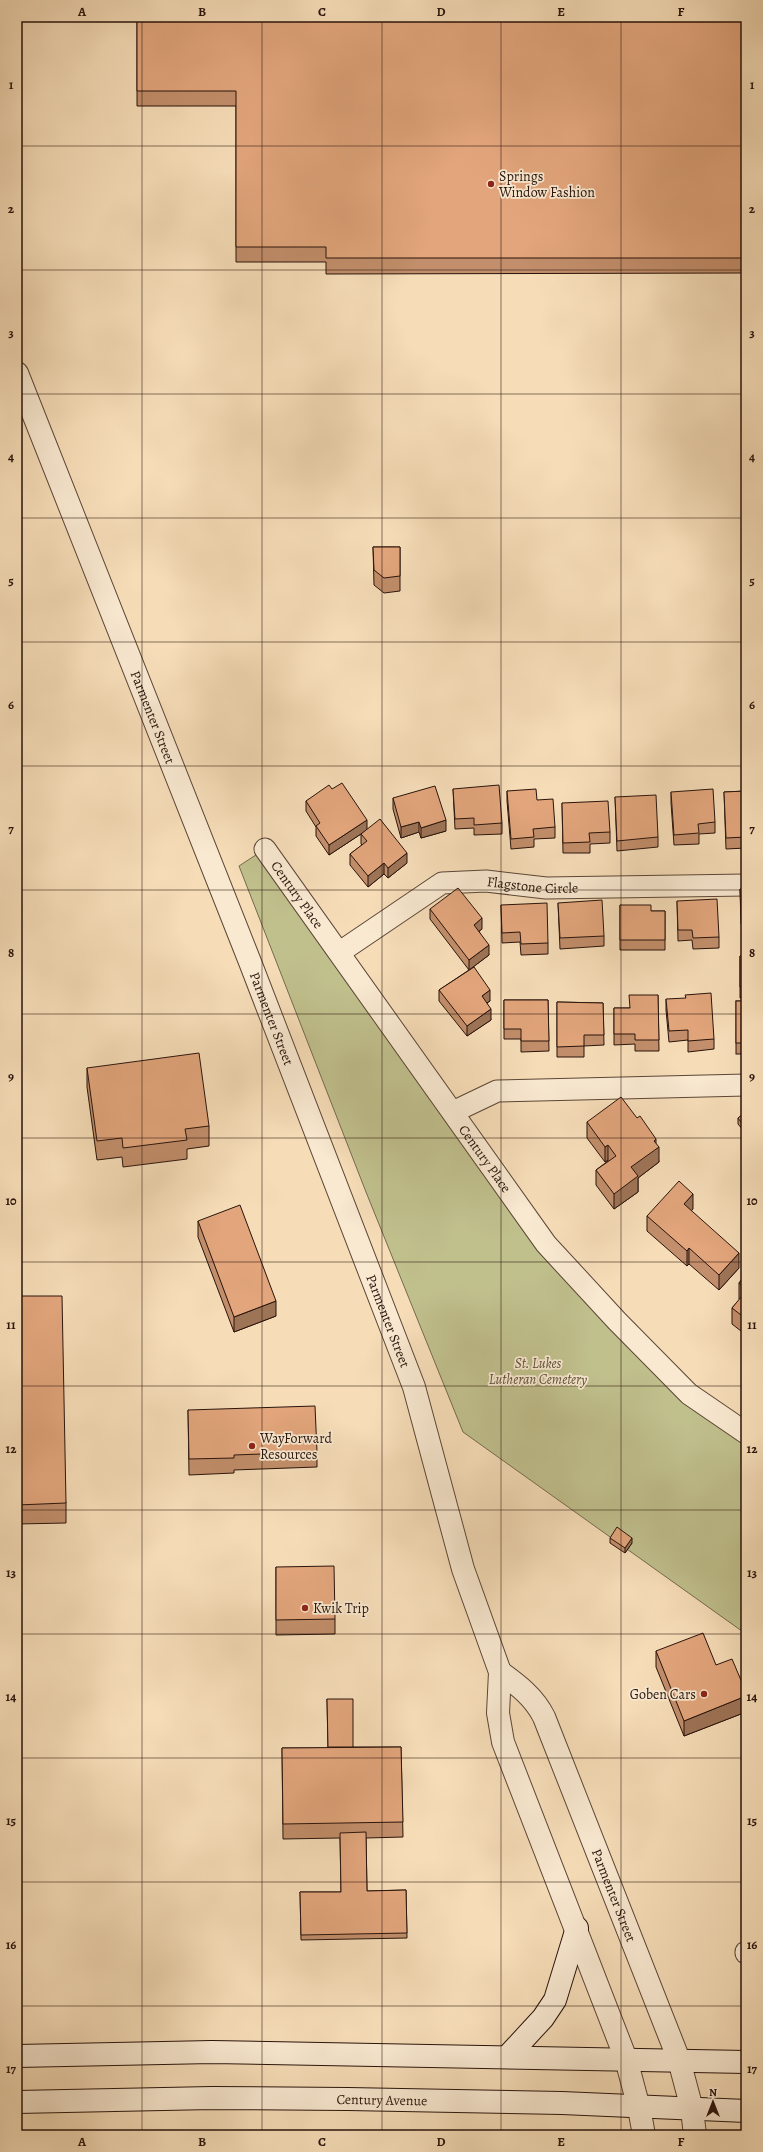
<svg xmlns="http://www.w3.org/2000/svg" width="763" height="2152" font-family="Alegreya,serif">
<rect width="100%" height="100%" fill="#f6ddb8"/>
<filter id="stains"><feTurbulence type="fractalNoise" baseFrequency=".005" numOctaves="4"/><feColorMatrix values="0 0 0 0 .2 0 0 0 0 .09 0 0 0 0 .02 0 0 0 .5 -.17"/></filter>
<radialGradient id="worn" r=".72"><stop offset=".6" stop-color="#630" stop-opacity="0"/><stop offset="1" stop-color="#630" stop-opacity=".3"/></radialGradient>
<polygon fill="#c0c08d" stroke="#746a4c" points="265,849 546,1244 617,1321 746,1433 746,1634 463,1432 366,1192 239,866"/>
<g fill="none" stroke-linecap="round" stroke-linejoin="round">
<defs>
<g id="minor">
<path id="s1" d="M265,849L546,1244L617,1321L689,1394L746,1433"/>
<path id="s2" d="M340,952L442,883L486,881L546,888L746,885"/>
<polyline points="453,1112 497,1091 746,1085"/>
<polyline points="746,1953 746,1952"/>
</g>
<g id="tertiary">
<path id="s3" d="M17,373L250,962L414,1387L463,1569L500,1672L498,1713L503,1742L626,2059L639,2108L644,2135"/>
<path id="s4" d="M500,1672C518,1685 534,1697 544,1717L679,2060L692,2109L695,2135"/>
</g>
<g id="secondary">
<polyline points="17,2056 212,2052 746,2062"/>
<polyline points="507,2057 543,2018 555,2000 577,1928"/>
<path id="s5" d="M17,2102L212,2098L348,2099L562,2103L746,2111"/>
</g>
</defs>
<use href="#minor" stroke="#5c4636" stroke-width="23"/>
<use href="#tertiary" stroke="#5c4636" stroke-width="24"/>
<use href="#secondary" stroke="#28130b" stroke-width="24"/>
<use href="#minor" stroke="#f9e9d1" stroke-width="21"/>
<use href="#tertiary" stroke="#f9e9d1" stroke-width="22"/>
<use href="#secondary" stroke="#f9e9d1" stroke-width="22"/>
</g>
<g fill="#c28e6b" stroke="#28130b">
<polygon points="137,17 746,17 746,273 326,274 326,262 236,262 236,106 137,106"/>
<polygon points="373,547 400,547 400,591 384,593 374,585"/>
<polygon points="332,789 367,829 407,863 388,878 384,874 368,887 350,865 350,854 362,845 361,844 361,834 329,855 316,836 316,827 306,811 306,801"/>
<polygon points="453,789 502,823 502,834 474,835 474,828 455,829"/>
<polygon points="507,791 537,800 555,827 555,838 534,839 534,847 511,849 507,801"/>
<polygon points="746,791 746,848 726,849 724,792"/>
<polygon points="671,792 715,822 715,833 699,834 699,844 674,845 671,803"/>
<polygon points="615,797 658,837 658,847 617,851"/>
<polygon points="393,798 446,831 421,838 419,832 401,838 393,809"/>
<polygon points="562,803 610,832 610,843 590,844 590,853 563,853"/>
<polygon points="740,889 746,889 746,942 745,924 741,924"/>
<polygon points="677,901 719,937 719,948 693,949 692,940 678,941"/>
<polygon points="558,903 604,936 604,946 560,949"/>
<polygon points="501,905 548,943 548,954 521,955 520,942 502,943"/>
<polygon points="620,905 651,911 665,911 665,950 620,950"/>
<polygon points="430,909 482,929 479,931 489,955 473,967 490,1001 487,1003 491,1020 467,1036 439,1001 439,990 469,970 430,919"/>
<polygon points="746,947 746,998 740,998 740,956 746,956"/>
<polygon points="658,995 659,1051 635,1051 635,1044 614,1045 614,1008 629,1008"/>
<polygon points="666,999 714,1039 714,1049 688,1052 688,1040 669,1042 666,1010"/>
<polygon points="504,1000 548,1000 549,1051 521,1052 521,1039 504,1039"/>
<rect x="736" y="1001" width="10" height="53"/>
<polygon points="557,1002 603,1003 604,1045 584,1046 584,1057 557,1057"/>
<polygon points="87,1068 209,1126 209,1146 187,1149 187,1159 123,1167 122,1157 97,1160 87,1087"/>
<polygon points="746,1112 746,1127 743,1130 738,1124 738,1118"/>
<polygon points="587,1122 656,1144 659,1162 638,1178 638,1192 614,1209 596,1185 596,1170 608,1161 608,1160 605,1162 587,1138"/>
<polygon points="693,1209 691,1211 739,1268 719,1290 689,1264 687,1266 647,1231 647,1216"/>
<polygon points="198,1221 276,1316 234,1332 198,1237"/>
<polygon points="746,1274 746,1335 732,1324 732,1308 740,1299 739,1299 739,1283"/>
<polygon points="17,1296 66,1503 66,1523 17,1524"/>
<polygon points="188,1410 317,1452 317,1467 234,1470 234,1473 189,1475"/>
<polygon points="610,1538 632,1543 625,1553 610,1543"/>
<polygon points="276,1567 335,1619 335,1634 276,1635"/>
<polygon points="656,1651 716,1665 746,1692 746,1712 684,1736 656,1667"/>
<polygon points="327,1699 353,1747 401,1747 403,1837 366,1838 367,1891 406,1890 407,1938 301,1940 300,1892 341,1892 340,1838 283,1839 282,1748 328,1748"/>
</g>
<g fill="#9e7457" stroke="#28130b">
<polygon points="367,820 367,830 329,855 329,845"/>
<polygon points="446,820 446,831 421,838 421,828"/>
<polygon points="419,822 419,832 401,838 401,827"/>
<polygon points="407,853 407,863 388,878 388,868"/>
<polygon points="384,863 384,874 368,887 368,876"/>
<polygon points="482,918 482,929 474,935 474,925"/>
<polygon points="489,945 489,955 469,970 469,960"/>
<polygon points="490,990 490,1001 482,1006 482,996"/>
<polygon points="491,1009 491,1020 467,1036 467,1026"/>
<polygon points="746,1122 746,1127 743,1130 743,1125"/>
<polygon points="656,1139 656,1149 659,1147 659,1162 638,1178 638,1192 614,1209 614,1194 631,1167 654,1141"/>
<polygon points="608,1145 608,1160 605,1162 605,1147"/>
<polygon points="693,1194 693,1209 684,1219 684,1204"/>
<polygon points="689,1248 689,1264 687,1266 687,1251"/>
<polygon points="739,1253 739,1268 719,1290 719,1275"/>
<polygon points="276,1301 276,1316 234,1332 234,1317"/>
<polygon points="632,1538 632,1543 625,1553 625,1548"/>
<polygon points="746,1696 746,1712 684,1736 684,1721"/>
</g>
<g fill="#e2a57c" stroke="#28130b">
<polygon points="137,17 746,17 746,258 326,258 326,247 236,247 236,91 137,91"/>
<polygon points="373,547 400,547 400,576 384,578 374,570"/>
<polygon points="342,783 367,820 329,845 316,826 320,823 306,801 329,785 332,789"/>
<polygon points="499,785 502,823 474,825 474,818 455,819 453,789"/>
<polygon points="435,786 446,820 421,828 419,822 401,827 393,798"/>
<polygon points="536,789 537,800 553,799 555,827 533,829 534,837 511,839 507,791"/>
<polygon points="713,789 715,822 698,824 699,833 674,835 671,792"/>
<polygon points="746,791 746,837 726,838 724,792"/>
<polygon points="656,795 658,837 617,841 615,797"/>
<polygon points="608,801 610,832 589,833 590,842 563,843 562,803"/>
<polygon points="380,819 407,853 388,868 384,863 368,876 350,854 367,841 361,834"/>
<polygon points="458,888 482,918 474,925 489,945 469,960 430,909"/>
<polygon points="740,889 746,889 746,932 745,914 741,914"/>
<polygon points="717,899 719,937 693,938 692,930 678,930 677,901"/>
<polygon points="602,900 604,936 560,938 558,903"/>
<polygon points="547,903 548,943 521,944 520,932 502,933 501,905"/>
<polygon points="620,905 651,905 651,911 665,911 665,940 620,940"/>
<polygon points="746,947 746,987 740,987 740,956 746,956"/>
<polygon points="474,967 490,990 482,996 491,1009 467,1026 439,990"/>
<polygon points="711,993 714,1039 688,1041 688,1030 669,1031 666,999 686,998 685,995"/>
<polygon points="629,995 658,995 659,1040 635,1040 635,1034 614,1034 614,1008 630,1008"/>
<polygon points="504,1000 548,1000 549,1041 521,1041 521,1029 504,1029"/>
<rect x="736" y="1001" width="10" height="42"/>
<polygon points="557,1002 603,1003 604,1035 584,1035 584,1046 557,1047"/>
<polygon points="199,1053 209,1126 185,1129 187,1140 123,1148 122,1138 97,1141 87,1068"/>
<polygon points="621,1097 637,1118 640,1116 656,1139 654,1141 659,1147 631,1167 638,1176 614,1194 596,1170 616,1156 608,1145 605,1147 587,1122"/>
<polygon points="746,1112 746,1122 743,1125 738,1118"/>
<polygon points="679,1181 693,1194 684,1204 739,1253 719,1275 689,1248 687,1251 647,1216"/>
<polygon points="240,1205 276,1301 234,1317 198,1221"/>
<polygon points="746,1274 746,1289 739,1283"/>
<polygon points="746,1291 746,1319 732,1308"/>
<polygon points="17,1296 62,1296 66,1503 17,1505"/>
<polygon points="315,1406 317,1452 234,1455 234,1458 189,1459 188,1410"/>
<polygon points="617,1527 632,1538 625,1548 610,1538"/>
<polygon points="334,1566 335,1619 276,1620 276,1567"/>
<polygon points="703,1633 716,1665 732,1659 746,1692 746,1696 684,1721 656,1651"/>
<polygon points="327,1699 353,1699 353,1747 328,1747"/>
<polygon points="401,1747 403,1822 283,1824 282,1748"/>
<polygon points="366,1832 367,1891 406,1890 407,1933 301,1935 300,1892 341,1892 340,1833"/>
</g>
<path fill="none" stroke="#28130b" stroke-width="1" stroke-opacity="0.55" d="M142,17V2135M262,17V2135M382,17V2135M501,17V2135M621,17V2135M17,146H746M17,270H746M17,394H746M17,518H746M17,642H746M17,766H746M17,890H746M17,1014H746M17,1138H746M17,1262H746M17,1386H746M17,1510H746M17,1634H746M17,1758H746M17,1882H746M17,2006H746"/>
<g fill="#8f2418" stroke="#f9e9d1" stroke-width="1.5">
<circle cx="491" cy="184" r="4"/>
<circle cx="252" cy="1446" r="4"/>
<circle cx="305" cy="1608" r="4"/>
<circle cx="704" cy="1694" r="4"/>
</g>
<g text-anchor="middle" stroke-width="3.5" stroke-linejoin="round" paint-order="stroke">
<g font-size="14" fill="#28130b" stroke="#f9e9d1" text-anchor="start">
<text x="499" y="181">Springs<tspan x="499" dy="16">Window Fashion</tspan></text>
<text x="260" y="1443">WayForward<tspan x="260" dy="16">Resources</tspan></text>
<text x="313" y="1613">Kwik Trip</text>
<text x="696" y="1699" text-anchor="end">Goben Cars</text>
</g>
<g font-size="14" fill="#28130b" stroke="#f9e9d1">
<text dy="5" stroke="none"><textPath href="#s3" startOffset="370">Parmenter Street</textPath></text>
<text dy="5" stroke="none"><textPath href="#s2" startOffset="214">Flagstone Circle</textPath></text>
<text dy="5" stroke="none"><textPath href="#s1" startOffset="56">Century Place</textPath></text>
<text dy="5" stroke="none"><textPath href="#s3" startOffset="694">Parmenter Street</textPath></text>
<text dy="5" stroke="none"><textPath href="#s1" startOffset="380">Century Place</textPath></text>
<text dy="5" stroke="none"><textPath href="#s3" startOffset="1018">Parmenter Street</textPath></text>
<text dy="5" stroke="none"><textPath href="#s4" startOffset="255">Parmenter Street</textPath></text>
<text dy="5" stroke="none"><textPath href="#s5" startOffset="365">Century Avenue</textPath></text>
</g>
<g font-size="14" font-style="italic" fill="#5d5038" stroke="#f9e9d1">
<text x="538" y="1368">St. Lukes<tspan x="538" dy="16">Lutheran Cemetery</tspan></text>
</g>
</g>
<rect width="763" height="2152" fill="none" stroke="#f6ddb8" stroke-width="44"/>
<g transform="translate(713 2102)" stroke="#f9e9d1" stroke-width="3" paint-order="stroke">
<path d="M0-3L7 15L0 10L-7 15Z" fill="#28130b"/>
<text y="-6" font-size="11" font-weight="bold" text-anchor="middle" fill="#28130b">N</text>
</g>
<rect x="22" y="22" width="719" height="2108" fill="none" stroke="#28130b" stroke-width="1.5"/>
<g font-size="13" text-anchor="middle" font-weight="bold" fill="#28130b">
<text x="82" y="16">A</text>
<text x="202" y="16">B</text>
<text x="322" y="16">C</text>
<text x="441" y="16">D</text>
<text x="561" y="16">E</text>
<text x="681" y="16">F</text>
<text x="11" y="89">1</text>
<text x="752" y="89">1</text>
<text x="11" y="213">2</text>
<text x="752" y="213">2</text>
<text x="11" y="337">3</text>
<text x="752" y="337">3</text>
<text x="11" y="461">4</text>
<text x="752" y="461">4</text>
<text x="11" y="585">5</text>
<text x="752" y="585">5</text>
<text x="11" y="709">6</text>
<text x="752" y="709">6</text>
<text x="11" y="833">7</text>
<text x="752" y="833">7</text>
<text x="11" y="957">8</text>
<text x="752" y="957">8</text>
<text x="11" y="1081">9</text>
<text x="752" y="1081">9</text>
<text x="11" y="1205">10</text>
<text x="752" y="1205">10</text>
<text x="11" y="1329">11</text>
<text x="752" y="1329">11</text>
<text x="11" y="1453">12</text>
<text x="752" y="1453">12</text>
<text x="11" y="1577">13</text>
<text x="752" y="1577">13</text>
<text x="11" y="1701">14</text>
<text x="752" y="1701">14</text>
<text x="11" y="1825">15</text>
<text x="752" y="1825">15</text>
<text x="11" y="1949">16</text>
<text x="752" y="1949">16</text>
<text x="11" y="2073">17</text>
<text x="752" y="2073">17</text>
<text x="82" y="2146">A</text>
<text x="202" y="2146">B</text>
<text x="322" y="2146">C</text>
<text x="441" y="2146">D</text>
<text x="561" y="2146">E</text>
<text x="681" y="2146">F</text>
</g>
<rect width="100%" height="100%" filter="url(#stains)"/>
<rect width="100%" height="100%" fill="url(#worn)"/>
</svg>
